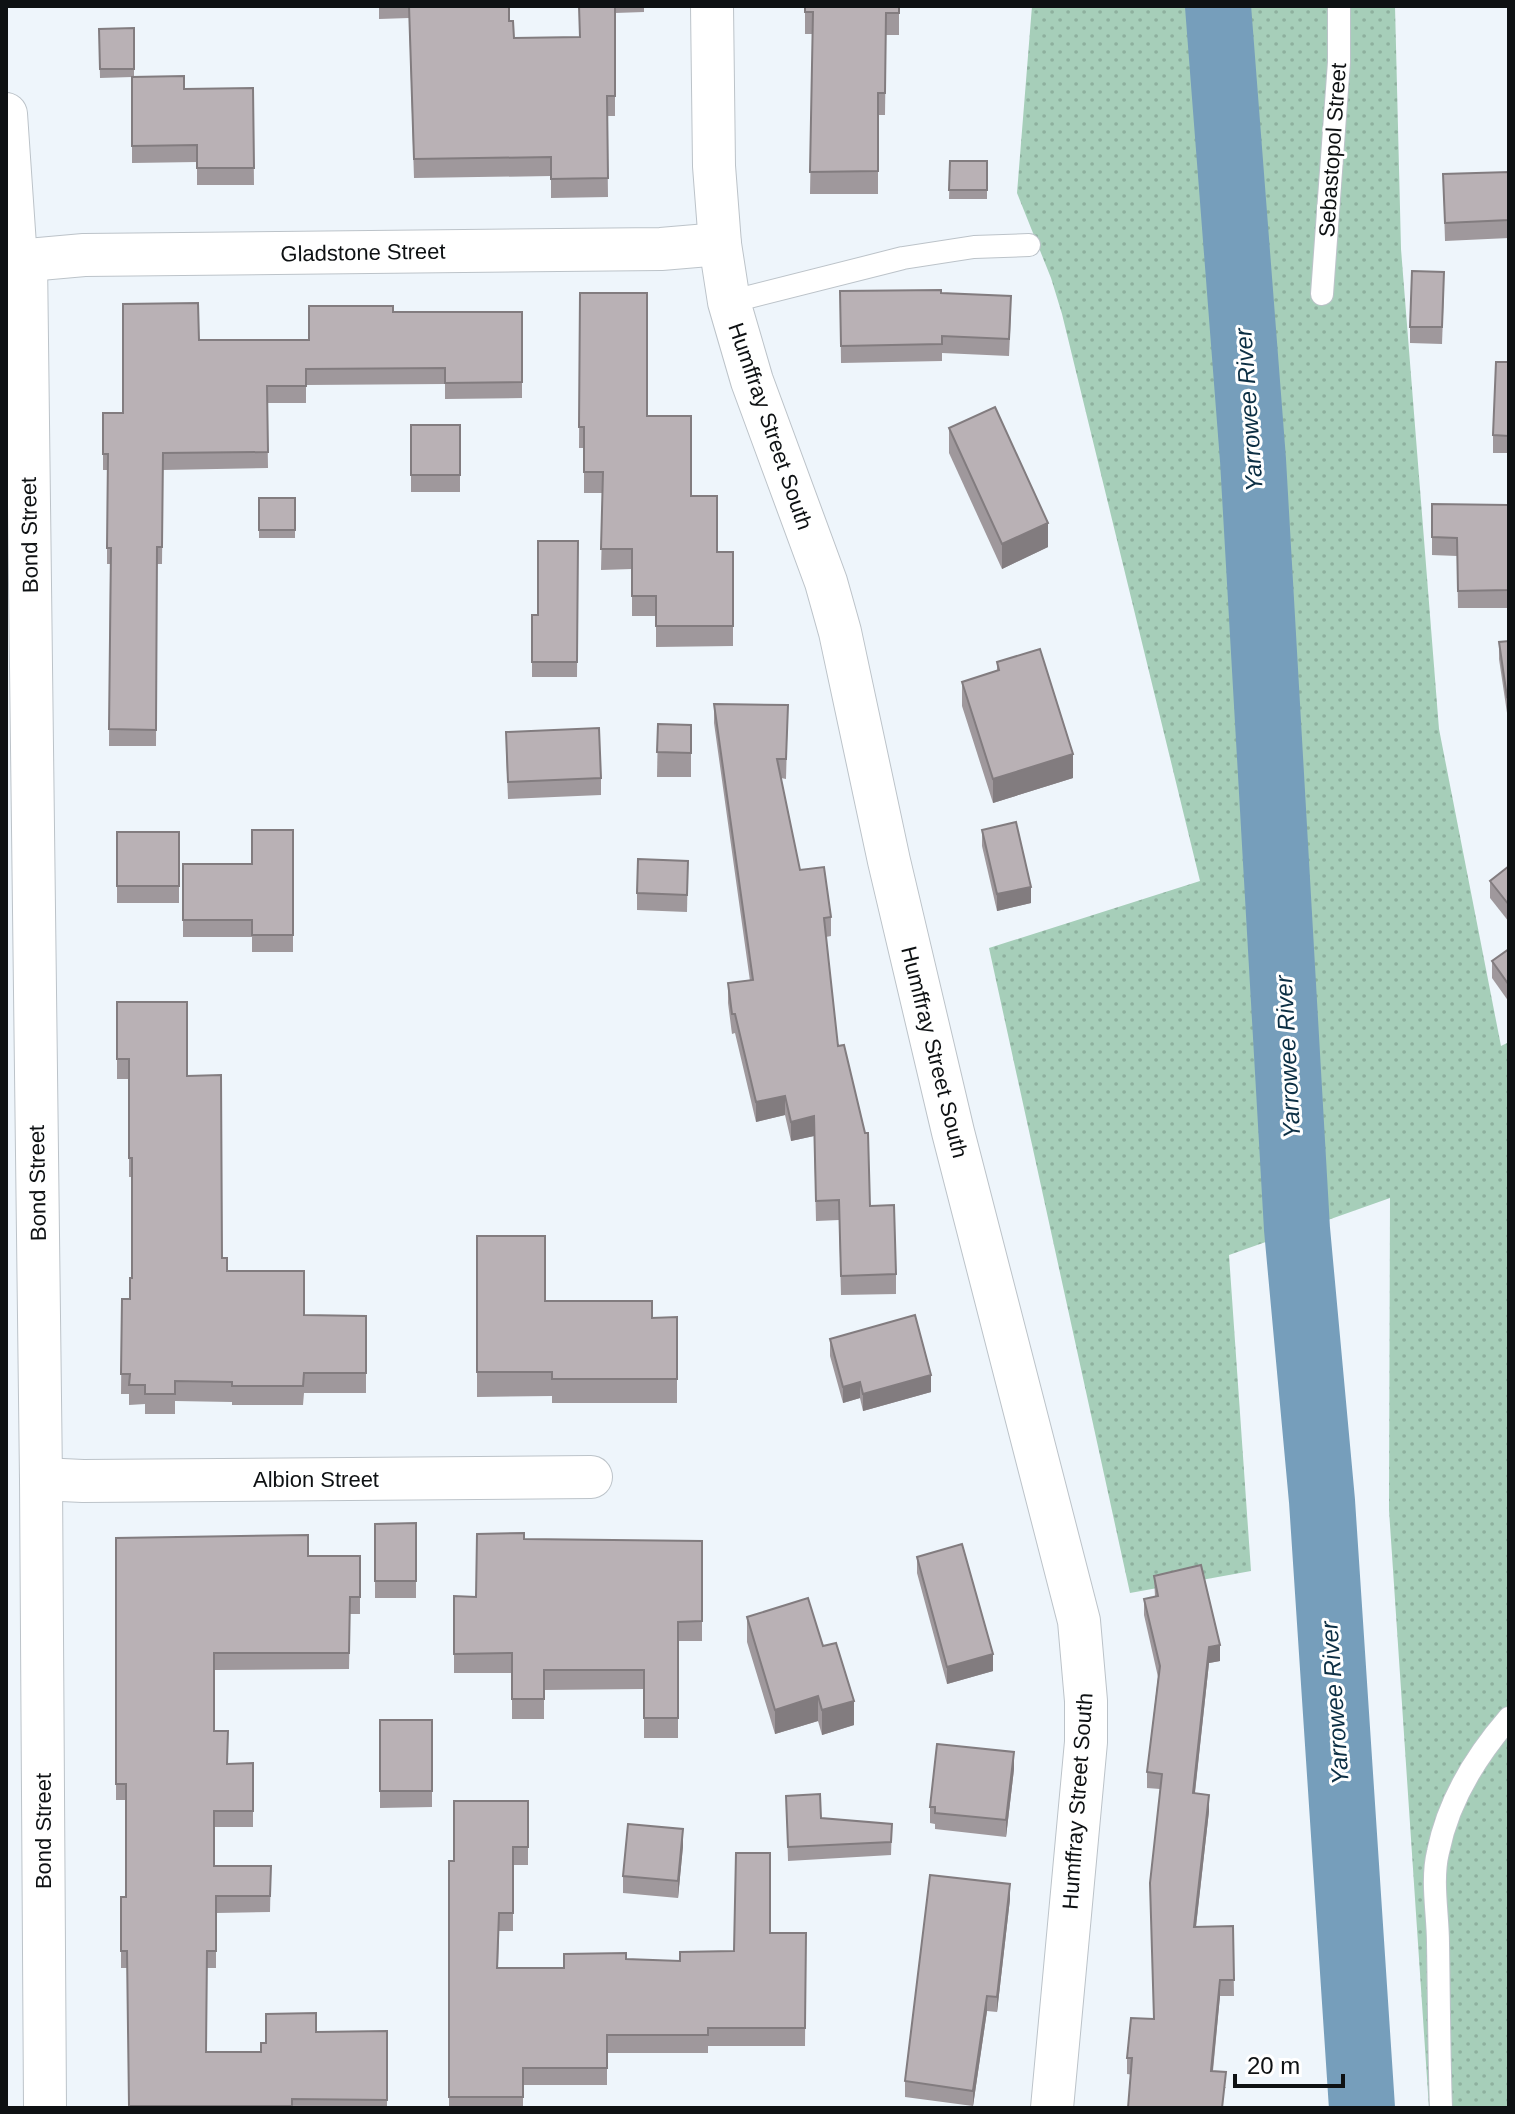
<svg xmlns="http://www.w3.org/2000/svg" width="1515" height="2114" font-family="Helvetica,sans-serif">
<defs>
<pattern id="park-dots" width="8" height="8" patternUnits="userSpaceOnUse" patternTransform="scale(2)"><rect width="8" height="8" fill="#a6ceb9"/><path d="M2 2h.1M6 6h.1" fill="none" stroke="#8eb09e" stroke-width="1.8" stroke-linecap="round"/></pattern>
</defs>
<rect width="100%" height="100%" fill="#eef5fb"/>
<polygon fill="url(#park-dots)" points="1032,6 1395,6 1401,249 1439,729 1501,1046 1509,1042 1509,2108 1429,2108 1389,1510 1390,1198 1229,1255 1251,1571 1130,1593 989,948 1200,881 1062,314 1051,278 1017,193"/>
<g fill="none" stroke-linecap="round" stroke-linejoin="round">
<polyline stroke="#769ebb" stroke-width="66" points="1218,6 1253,460 1297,1229 1322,1501 1362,2108"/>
<defs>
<g id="service">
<polyline points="1322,294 1339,62 1339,6"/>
<polyline points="729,302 903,258 974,247 1029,245"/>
<path d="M1441,2108C1439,2053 1439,1998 1438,1943C1438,1914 1431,1881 1438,1852C1448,1802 1476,1756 1509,1718"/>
</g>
<g id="minor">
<polyline points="712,6 714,166 720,244 729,302 752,381 826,582 840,632 889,861 953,1132 1079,1621 1086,1701 1086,1742 1052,2108"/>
<polyline points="6,114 16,260"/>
<polyline points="26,259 41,1479 45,2108"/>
<polyline points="6,262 84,255 661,249 720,244"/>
<polyline points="41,1479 83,1481 591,1477"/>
</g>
</defs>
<use href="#service" stroke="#bcc3c9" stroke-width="24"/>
<use href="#minor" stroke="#bcc3c9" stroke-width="44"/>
<use href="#service" stroke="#fff" stroke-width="22"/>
<use href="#minor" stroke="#fff" stroke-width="42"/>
</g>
<g fill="#9f989c">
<polygon points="379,6 509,6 509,21 514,38 579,37 579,6 644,6 644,12 615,13 615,116 607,116 608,197 551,198 551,176 414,178 409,18 379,19"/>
<polygon points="805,6 899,6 899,35 886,35 885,115 878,115 878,194 810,194 813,34 805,34"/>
<polygon points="134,28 134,77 184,89 253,88 254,185 197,185 197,162 132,163 132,77 100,78 99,29"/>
<polygon points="950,161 987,161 987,199 949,199"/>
<polygon points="1509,172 1509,238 1445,241 1443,174"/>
<polygon points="1444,289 1442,344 1410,343 1410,327"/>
<polygon points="840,291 941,293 1011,313 1009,356 942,353 942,361 841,363"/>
<polygon points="580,293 691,496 717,552 733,552 733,646 656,647 656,616 632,616 632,569 601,570 603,493 584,493 584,448 579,448"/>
<polygon points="393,312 522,312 522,398 445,399 445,384 306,385 306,403 267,403 268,468 163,470 162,564 157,564 156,746 109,746 110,564 107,564 107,470 103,470 103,413 123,413 199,340 309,340"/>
<polygon points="1509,362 1509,453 1493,453 1493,435"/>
<rect x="411" y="425" width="49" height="67"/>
<polygon points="949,428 1048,547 1002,569 949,453"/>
<polygon points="1509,455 1509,608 1458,608 1457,556 1432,555 1432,504 1508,505"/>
<rect x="259" y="498" width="36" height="40"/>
<polygon points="578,541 577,677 532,677 532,615 538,615"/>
<polygon points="1509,641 1509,713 1507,713 1499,659 1499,642"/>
<polygon points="997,662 1073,778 993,803 962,706 962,682 997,671"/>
<polygon points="714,704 788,705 786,779 781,778 800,870 831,917 831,936 826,937 838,1046 870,1206 896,1274 896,1294 841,1295 839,1220 816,1221 814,1136 791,1141 785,1115 756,1122 735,1033 732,1034 728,1003 728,983 750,981 714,723"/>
<polygon points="658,724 691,725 691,777 657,777"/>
<polygon points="506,749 601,778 601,795 508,799"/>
<polygon points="293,830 293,952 252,952 252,937 183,937 183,864 252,864"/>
<polygon points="982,830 1031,903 997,911 982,846"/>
<rect x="117" y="832" width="62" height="71"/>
<polygon points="688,861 687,912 637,910 637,893"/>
<polygon points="1509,866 1509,922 1490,898 1490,881"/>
<polygon points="1509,949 1509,1002 1492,978 1492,961"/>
<polygon points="117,1002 187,1076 222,1258 227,1271 304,1315 366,1316 366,1393 304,1393 303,1405 232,1405 232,1402 175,1401 175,1414 145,1414 145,1404 129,1405 129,1394 121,1394 122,1299 130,1299 132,1278 132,1177 129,1177 129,1079 117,1079"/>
<polygon points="477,1236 545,1301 652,1318 677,1317 677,1403 552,1403 552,1396 477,1397"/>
<polygon points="830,1339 931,1392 863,1411 860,1398 843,1403 830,1356"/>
<polygon points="416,1523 416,1598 375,1598 375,1524"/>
<polygon points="116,1538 308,1556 360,1556 360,1614 350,1614 349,1669 214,1670 214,1731 227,1764 253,1763 253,1827 214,1827 214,1866 271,1866 270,1912 216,1913 216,1968 207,1968 206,2052 261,2052 266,2043 316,2032 387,2031 387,2108 129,2108 127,1968 121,1968 121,1897 126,1897 126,1800 116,1800"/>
<polygon points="524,1539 702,1541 702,1641 678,1641 678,1738 644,1738 644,1689 544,1690 544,1719 512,1719 512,1673 454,1673 454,1596 476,1597"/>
<polygon points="917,1557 993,1671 947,1684 917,1573"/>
<polygon points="1154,1576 1220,1661 1209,1663 1195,1793 1209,1811 1196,1927 1233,1926 1234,1996 1220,1996 1213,2071 1226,2088 1127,2074 1127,2058 1153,2019 1160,1789 1147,1788 1147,1772 1158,1677 1144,1615 1144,1599 1155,1597"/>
<polygon points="747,1617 823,1646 854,1725 822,1735 818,1721 775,1734 747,1642"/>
<polygon points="380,1720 432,1720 432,1807 380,1808"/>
<polygon points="1014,1769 1006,1837 935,1829 935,1824 930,1823 930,1807"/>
<polygon points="786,1796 821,1818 892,1824 891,1855 788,1861"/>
<polygon points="528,1801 528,1865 513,1865 513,1931 499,1931 498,1968 564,1968 626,1959 680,1961 734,1951 770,1933 806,1933 805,2046 708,2046 708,2053 607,2053 607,2085 523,2085 523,2108 449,2108 449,1861 454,1861"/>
<polygon points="683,1846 678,1898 623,1893 623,1876"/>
<polygon points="1010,1899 997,2012 987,2011 973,2106 905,2097 905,2081"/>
</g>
<g fill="#827c7f">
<polygon points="1048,523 1048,547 1002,569 1002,544"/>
<polygon points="1073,754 1073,778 993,803 993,779"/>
<polygon points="1031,887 1031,903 997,911 997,894"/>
<polygon points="785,1096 785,1115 756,1122 756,1102"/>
<polygon points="814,1116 814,1136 791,1141 791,1122"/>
<polygon points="931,1375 931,1392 863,1411 863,1394"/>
<polygon points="860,1382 860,1398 843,1403 843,1387"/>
<polygon points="1220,1645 1220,1661 1209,1663 1193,1809 1193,1793 1209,1647"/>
<polygon points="993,1654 993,1671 947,1684 947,1667"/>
<polygon points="818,1696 818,1721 775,1734 775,1710"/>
<polygon points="854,1701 854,1725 822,1735 822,1710"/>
<polygon points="1014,1752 1014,1769 1006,1837 1006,1820"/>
<polygon points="1209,1795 1209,1811 1194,1943 1194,1927"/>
<polygon points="683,1829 683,1846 678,1898 678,1881"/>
<polygon points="1010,1884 1010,1899 997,2012 997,1997"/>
<polygon points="1220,1980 1220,1996 1211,2087 1211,2071"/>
<polygon points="987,1996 987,2011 973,2106 973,2091"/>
</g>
<g fill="#b9b1b5" stroke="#827c7f" stroke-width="2">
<polygon points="409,6 509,6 509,21 513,21 514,38 580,37 579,6 615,6 615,96 607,96 608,178 551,179 551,157 414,159"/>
<polygon points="805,6 899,6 899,13 886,13 885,93 878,93 878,171 810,172 813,12 805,12"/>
<polygon points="134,28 134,69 100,69 99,29"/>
<polygon points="184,76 184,89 253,88 254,168 197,168 197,145 132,146 132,77"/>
<polygon points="950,161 987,161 987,190 949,190"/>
<polygon points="1509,172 1509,220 1445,223 1443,174"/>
<polygon points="1412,271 1444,272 1442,327 1410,327"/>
<polygon points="941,290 941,293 1011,296 1009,339 942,336 942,344 841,346 840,291"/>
<polygon points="580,293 647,293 647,416 691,416 691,496 717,496 717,552 733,552 733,626 656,626 656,596 632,596 632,549 601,549 603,472 584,472 584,427 579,427"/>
<polygon points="198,303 199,340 309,340 309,306 393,306 393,312 522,312 522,382 445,383 445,368 306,369 306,386 267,386 268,452 163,453 162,547 157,547 156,730 109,729 111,548 107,548 108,454 103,454 103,413 123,413 123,304"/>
<polygon points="1496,362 1509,362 1509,436 1493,435"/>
<polygon points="995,407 1048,523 1002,544 949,428"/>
<rect x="411" y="425" width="49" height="50"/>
<polygon points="1509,455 1509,590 1458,591 1457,538 1432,537 1432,504 1508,505"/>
<rect x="259" y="498" width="36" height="32"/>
<polygon points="538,541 578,541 577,662 532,662 532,615 538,615"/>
<polygon points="1509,641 1509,696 1507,697 1499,642"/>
<polygon points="1040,649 1073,754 993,779 962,682 999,670 997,662"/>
<polygon points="714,704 788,705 786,759 777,759 800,870 824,867 831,917 824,918 838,1046 844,1045 865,1133 868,1133 870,1206 894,1205 896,1274 841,1276 839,1200 816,1201 814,1116 791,1122 785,1096 756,1102 735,1014 732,1014 728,983 753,980"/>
<polygon points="658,724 691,725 691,753 657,752"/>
<polygon points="599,728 601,778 508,782 506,732"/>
<polygon points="1016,822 1031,887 997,894 982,830"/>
<polygon points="252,830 293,830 293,935 252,935 252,920 183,920 183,864 252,864"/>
<rect x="117" y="832" width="62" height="54"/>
<polygon points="638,859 688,861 687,895 637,893"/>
<polygon points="1509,866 1509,905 1490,881"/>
<polygon points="1509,949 1509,985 1492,961"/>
<polygon points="117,1002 187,1002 187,1076 221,1075 222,1258 227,1258 227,1271 304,1271 304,1315 366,1316 366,1373 304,1373 303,1386 232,1386 232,1382 175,1381 175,1394 145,1394 145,1385 129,1385 130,1374 121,1374 122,1299 130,1299 130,1278 132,1278 132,1158 129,1158 129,1059 117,1059"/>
<polygon points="477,1236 545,1236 545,1301 652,1301 652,1318 677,1317 677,1379 552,1379 552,1372 477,1372"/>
<polygon points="915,1315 931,1375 863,1394 860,1382 843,1387 830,1339"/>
<polygon points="416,1523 416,1581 375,1581 375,1524"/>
<polygon points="524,1533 524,1539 702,1541 702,1621 678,1622 678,1718 644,1718 644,1670 544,1670 544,1699 512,1699 512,1653 454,1654 454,1596 476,1597 477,1534"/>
<polygon points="308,1535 308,1556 360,1556 360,1597 350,1597 349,1653 214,1653 214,1731 228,1731 227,1764 253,1763 253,1811 214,1811 214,1866 271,1866 270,1896 216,1896 216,1951 207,1951 206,2052 261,2052 261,2043 266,2043 266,2014 316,2013 316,2032 387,2031 387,2100 292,2099 292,2106 129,2106 127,1951 121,1951 121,1897 126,1897 126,1784 116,1784 116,1538"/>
<polygon points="962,1544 993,1654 947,1667 917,1557"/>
<polygon points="1201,1565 1220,1645 1209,1647 1193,1793 1209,1795 1194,1927 1233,1926 1234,1980 1220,1980 1211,2071 1226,2072 1222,2108 1128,2108 1132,2058 1127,2058 1131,2018 1154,2019 1150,1883 1162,1774 1147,1772 1160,1666 1144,1599 1158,1596 1154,1576"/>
<polygon points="808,1598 823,1646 836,1643 854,1701 822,1710 818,1696 775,1710 747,1617"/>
<rect x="380" y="1720" width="52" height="71"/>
<polygon points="937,1744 1014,1752 1006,1820 935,1813 935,1807 930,1807"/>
<polygon points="820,1794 821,1818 892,1824 891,1842 788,1847 786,1796"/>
<polygon points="454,1801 528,1801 528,1847 513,1847 513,1913 499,1913 497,1968 564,1968 564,1954 626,1953 626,1959 680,1961 680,1952 734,1951 736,1853 770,1853 770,1933 806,1933 805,2028 708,2028 708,2035 607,2035 607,2068 523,2068 523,2097 449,2097 449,1861 454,1861"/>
<polygon points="628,1824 683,1829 678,1881 623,1876"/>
<polygon points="930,1875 1010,1884 997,1997 987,1996 973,2091 905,2081"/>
</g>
<g text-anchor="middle" stroke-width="6" stroke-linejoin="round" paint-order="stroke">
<g font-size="22" fill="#0e1113" stroke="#fff">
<text transform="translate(1332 150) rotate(-86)" y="8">Sebastopol Street</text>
<text transform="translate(363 252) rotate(-1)" y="8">Gladstone Street</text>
<text transform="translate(771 426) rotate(71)" y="8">Humffray Street South</text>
<text transform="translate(29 535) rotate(-91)" y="8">Bond Street</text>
<text transform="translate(935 1052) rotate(76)" y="8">Humffray Street South</text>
<text transform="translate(37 1183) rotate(-91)" y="8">Bond Street</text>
<text x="316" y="1487">Albion Street</text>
<text transform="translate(1077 1801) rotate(-86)" y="8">Humffray Street South</text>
<text transform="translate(43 1831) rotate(-90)" y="8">Bond Street</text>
</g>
<g font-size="24" font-style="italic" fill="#0c2f44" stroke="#fff">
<text transform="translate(1249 410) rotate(-94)" y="8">Yarrowee River</text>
<text transform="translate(1288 1057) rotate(-93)" y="8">Yarrowee River</text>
<text transform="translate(1335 1703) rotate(-94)" y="8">Yarrowee River</text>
</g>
</g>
<rect width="1515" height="2114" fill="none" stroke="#0e1113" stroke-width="16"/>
<path d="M1235 2074v12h108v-12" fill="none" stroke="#0e1113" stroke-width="4"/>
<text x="1247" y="2074" font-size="24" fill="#0e1113" stroke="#ffffff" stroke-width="6" paint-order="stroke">20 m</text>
</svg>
